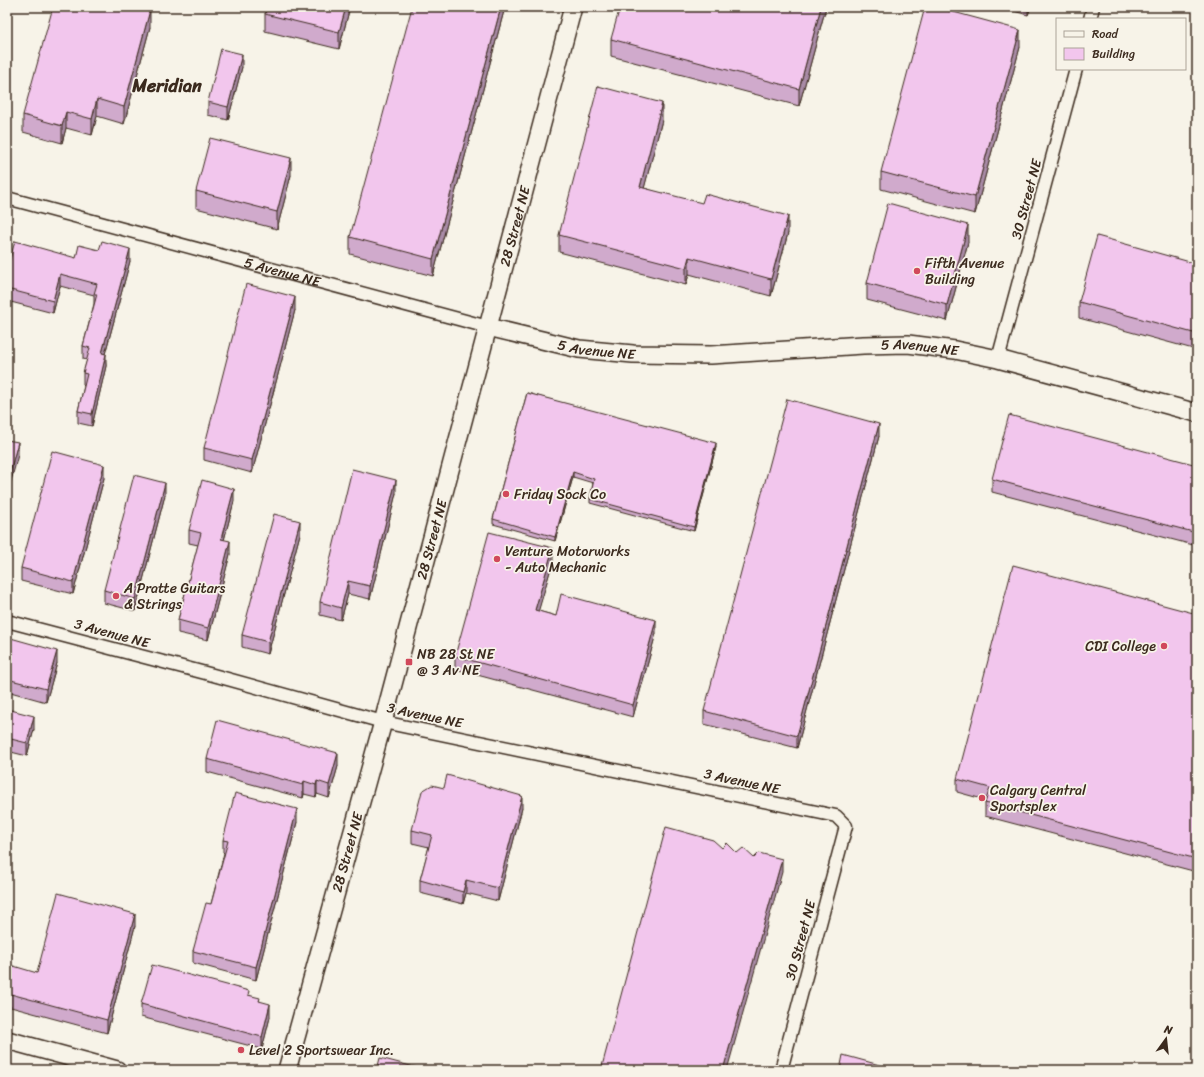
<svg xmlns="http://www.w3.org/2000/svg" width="1204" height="1077" font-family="Sriracha,sans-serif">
<rect width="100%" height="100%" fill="#f7f3e8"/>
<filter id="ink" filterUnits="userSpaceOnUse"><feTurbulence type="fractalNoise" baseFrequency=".025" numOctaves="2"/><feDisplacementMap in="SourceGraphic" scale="8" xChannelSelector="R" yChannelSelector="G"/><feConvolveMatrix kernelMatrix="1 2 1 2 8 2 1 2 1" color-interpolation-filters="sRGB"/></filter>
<g filter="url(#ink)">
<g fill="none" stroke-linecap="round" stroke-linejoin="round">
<defs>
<g id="street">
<polyline points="1090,19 1093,7"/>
<path id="s1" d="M7,198L488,327"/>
<polyline points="998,359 1076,69"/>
<polyline points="7,621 213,675 383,722 836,816 846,826 781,1070"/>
</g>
<g id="secondary">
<path id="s2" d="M488,327L579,349L633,354L711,355L863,345L908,344L955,350L998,359L1197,413"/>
<polyline points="7,1040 117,1070"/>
<path id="s3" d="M287,1070L383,722L573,7"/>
</g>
</defs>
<use href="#street" stroke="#3b2a1e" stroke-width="15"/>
<use href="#secondary" stroke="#3b2a1e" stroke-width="20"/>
<use href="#street" stroke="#f7f3e8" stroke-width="12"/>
<use href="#secondary" stroke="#f7f3e8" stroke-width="17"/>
</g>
<g fill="#d0aacc" stroke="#3b2a1e">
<polygon points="267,7 350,7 339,49 265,31 265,14"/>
<polygon points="505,7 433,276 350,254 350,237"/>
<polygon points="826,7 799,106 611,56 611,39 753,10"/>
<polygon points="999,7 1031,7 1028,15"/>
<polygon points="150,27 124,124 97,116 92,135 66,128 62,143 23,132 23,115"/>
<polygon points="1020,47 975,214 881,189 881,172"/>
<polygon points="242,67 228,120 208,115 208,102"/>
<polygon points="662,120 644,188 788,233 771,296 689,274 686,285 559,252 559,235"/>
<polygon points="291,175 277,229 196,208 196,191"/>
<polygon points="968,242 947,321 867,300 867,283"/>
<polygon points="76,258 130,261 105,354 106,366 92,426 78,423 78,411 84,386 83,385 83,373 87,360 83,359 83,346 94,304 94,295 60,286 53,313 7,301 7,270"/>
<polygon points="1197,264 1197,350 1079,318 1079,302"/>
<polygon points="295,310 252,473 204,460 204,448"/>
<polygon points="527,393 716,447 694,531 590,503 590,499 593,483 573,477 555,541 493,524 493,519"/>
<polygon points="879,436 797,748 704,724 704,711"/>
<polygon points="1197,465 1197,546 992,492 992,479"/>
<polygon points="104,478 73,594 21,581 21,568"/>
<polygon points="396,493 370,599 348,594 341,620 320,615 320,602"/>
<polygon points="165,495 135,611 104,603 104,590"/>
<polygon points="234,501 224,540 230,554 208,640 178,633 178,620 198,545 189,543 189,530"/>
<polygon points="300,534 268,654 242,647 242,635"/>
<polygon points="553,561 538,611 556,616 656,633 633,717 455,669 455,656"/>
<polygon points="1197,614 1197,872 985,816 985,803 986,800 957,792 957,779"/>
<polygon points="7,637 57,663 46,702 7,691"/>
<polygon points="7,709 34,729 27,756 11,752 7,768"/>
<polygon points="207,759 338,766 329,798 317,794 316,797 304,794 303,798 207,772"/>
<polygon points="522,808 498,901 466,893 463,904 420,893 420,880 429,847 412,843 412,830"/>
<polygon points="297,822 256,980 193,963 193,951 211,904 224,853 223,852 223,840"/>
<polygon points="135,926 107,1033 7,1006 7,976 37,973"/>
<polygon points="249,995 260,1001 270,1017 262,1049 141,1017 141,1004"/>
</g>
<g fill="#a98ba6" stroke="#3b2a1e">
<polygon points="346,7 350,7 339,49 339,32"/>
<polygon points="501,7 505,7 433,276 433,259"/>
<polygon points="821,7 826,7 799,106 799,89"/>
<polygon points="1028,7 1031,7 1028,15"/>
<polygon points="150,10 150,27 124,124 124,107"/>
<polygon points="1020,30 1020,47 975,214 975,197"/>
<polygon points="242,54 242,67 228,120 228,107"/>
<polygon points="9,81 9,94 7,102 7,90"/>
<polygon points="97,99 97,116 92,135 92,119"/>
<polygon points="662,103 662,120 640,204 640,187"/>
<polygon points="66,112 66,128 62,143 62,126"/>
<polygon points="291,158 291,175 277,229 277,212"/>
<polygon points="788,216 788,233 771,296 771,279"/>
<polygon points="968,225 968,242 947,321 947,305"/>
<polygon points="130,249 130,261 102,365 102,353"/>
<polygon points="689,257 689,274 686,285 686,268"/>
<polygon points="60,274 60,286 53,313 53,301"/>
<polygon points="295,297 295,310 252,473 252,460"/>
<polygon points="106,354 106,366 92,426 92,414"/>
<polygon points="879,424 879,436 797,748 797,736"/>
<polygon points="18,442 18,455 7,496 7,483"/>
<polygon points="716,443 716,447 694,531 694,527"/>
<polygon points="104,465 104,478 73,594 73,582"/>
<polygon points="573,472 573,477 555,541 555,537"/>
<polygon points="396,480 396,493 370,599 370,586"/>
<polygon points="165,483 165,495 135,611 135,599"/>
<polygon points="234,489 234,501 221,552 221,539"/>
<polygon points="300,521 300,534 268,654 268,642"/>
<polygon points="230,541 230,554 208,640 208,628"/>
<polygon points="553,548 553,561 535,623 535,610"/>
<polygon points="348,581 348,594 341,620 341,608"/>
<polygon points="656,620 656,633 633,717 633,705"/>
<polygon points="57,651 57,663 46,702 46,689"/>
<polygon points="34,716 34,729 27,756 27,743"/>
<polygon points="11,739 11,752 7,768 7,755"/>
<polygon points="338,753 338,766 329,798 329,785"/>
<polygon points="304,781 304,794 303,798 303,785"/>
<polygon points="317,781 317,794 316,797 316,785"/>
<polygon points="522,796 522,808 498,901 498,888"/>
<polygon points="297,809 297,822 256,980 256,967"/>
<polygon points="782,859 782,872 727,1070 723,1070"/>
<polygon points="466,880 466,893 463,904 463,892"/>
<polygon points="135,914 135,926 107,1033 107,1020"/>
<polygon points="270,1004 270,1017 262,1049 262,1037"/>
</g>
<g fill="#f2c6ed" stroke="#3b2a1e">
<polygon points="53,7 137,7 150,10 124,107 97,99 92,119 66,112 62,126 23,115"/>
<polygon points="267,7 346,7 339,32 265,14"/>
<polygon points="412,7 501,7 433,259 350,237"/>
<polygon points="620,7 743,7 753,10 754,7 821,7 799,89 611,39"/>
<polygon points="925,7 935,7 1020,30 975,197 881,172"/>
<polygon points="221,49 242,54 228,107 208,102"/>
<polygon points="7,81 9,81 7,90"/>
<polygon points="598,86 662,103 640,187 702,203 705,194 788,216 771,279 689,257 686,268 559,235"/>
<polygon points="210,138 291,158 277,212 196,191"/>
<polygon points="888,203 968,225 947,305 867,283"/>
<polygon points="1097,236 1197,264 1197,334 1079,302"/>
<polygon points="15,241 76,258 79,245 99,250 102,241 130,249 102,353 106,354 92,414 78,411 87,374 83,373 90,348 83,346 97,294 94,294 97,284 60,274 53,301 7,289 7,270"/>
<polygon points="246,284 295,297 252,460 204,448"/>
<polygon points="527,393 716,443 694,527 590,499 594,479 573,472 555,537 493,519"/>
<polygon points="787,399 879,424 797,736 704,711"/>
<polygon points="1009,415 1197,465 1197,533 992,479"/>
<polygon points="7,440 18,442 7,483"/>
<polygon points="52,451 104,465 73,582 21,568"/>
<polygon points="352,469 396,480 370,586 348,581 341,608 320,602"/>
<polygon points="134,475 165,483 135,599 104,590"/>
<polygon points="202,480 234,489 221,539 230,541 208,628 178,620 201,533 189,530"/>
<polygon points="274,514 300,521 268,642 242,635"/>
<polygon points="489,532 553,548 535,610 556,616 561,594 656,620 633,705 455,656"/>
<polygon points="1013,565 1197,614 1197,859 985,803 990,788 957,779"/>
<polygon points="7,637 57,651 46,689 7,679"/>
<polygon points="7,709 34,716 27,743 11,739 7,755"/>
<polygon points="217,720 338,753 329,785 317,781 316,785 304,781 303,785 207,759"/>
<polygon points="447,775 522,796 498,888 466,880 463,892 420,880 432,835 412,830 422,791 432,785 444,788"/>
<polygon points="235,793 297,809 256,967 193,951 206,903 211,904 228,841 223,840"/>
<polygon points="666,827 713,840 722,848 727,843 737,853 743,848 754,858 759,853 782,859 723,1070 601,1070"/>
<polygon points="58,893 135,914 107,1020 7,993 7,976 10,965 37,973"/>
<polygon points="152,965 249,991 248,995 260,998 259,1001 270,1004 262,1037 141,1004"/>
<polygon points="843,1055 898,1070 840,1070"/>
<polygon points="380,1058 426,1070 377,1070"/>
</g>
</g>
<g fill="#d1495b" stroke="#f7f3e8" stroke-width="1.5">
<circle cx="917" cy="271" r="4"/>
<circle cx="506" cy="494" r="4"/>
<circle cx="497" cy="559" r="4"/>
<circle cx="116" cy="596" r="4"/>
<circle cx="1164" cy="646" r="4"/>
<rect x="405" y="658" width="8" height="8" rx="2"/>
<circle cx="982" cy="798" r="4"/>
<circle cx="241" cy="1050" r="4"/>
</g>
<g text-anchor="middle" stroke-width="3.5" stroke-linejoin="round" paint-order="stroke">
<g font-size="14" fill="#3b2a1e" stroke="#f7f3e8">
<text transform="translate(1026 199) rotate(-75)" y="5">30 Street NE</text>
<text dy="5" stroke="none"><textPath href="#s3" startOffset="874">28 Street NE</textPath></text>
<text dy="5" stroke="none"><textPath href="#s1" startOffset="285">5 Avenue NE</textPath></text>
<text dy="5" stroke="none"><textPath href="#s2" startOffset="111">5 Avenue NE</textPath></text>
<text dy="5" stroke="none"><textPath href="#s2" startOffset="435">5 Avenue NE</textPath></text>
<text dy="5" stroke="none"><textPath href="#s3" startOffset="550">28 Street NE</textPath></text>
<text transform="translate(112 633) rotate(15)" y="5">3 Avenue NE</text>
<text transform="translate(425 715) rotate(12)" y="5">3 Avenue NE</text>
<text transform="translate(742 781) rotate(12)" y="5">3 Avenue NE</text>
<text dy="5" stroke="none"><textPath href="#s3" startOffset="226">28 Street NE</textPath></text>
<text transform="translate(800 940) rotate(-75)" y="5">30 Street NE</text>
</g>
<g font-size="14" fill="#3b2a1e" stroke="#f7f3e8" text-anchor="start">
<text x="925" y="268">Fifth Avenue<tspan x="925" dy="16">Building</tspan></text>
<text x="514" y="499">Friday Sock Co</text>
<text x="505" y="556">Venture Motorworks<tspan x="505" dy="16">- Auto Mechanic</tspan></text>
<text x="124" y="593">A Pratte Guitars<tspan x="124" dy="16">&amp; Strings</tspan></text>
<text x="1156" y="651" text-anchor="end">CDI College</text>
<text x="417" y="659">NB 28 St NE<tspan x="417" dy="16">@ 3 Av NE</tspan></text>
<text x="990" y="795">Calgary Central<tspan x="990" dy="16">Sportsplex</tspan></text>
<text x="249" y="1055">Level 2 Sportswear Inc.</text>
</g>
<g font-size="18" font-weight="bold" fill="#3b2a1e" stroke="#f7f3e8">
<text x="167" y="92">Meridian</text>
</g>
</g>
<rect width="1204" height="1077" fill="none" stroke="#f7f3e8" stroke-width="24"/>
<rect x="12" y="12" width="1180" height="1053" fill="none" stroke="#3b2a1e" stroke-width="1.5" filter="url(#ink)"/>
<rect x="1056" y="18" width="130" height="52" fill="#f7f3e8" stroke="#aca397"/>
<rect x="1064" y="31" width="20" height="6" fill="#f7f3e8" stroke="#aca397"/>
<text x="1092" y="38" font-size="12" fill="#3b2a1e">Road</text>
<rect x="1064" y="48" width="20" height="12" fill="#f2c6ed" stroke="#aca397"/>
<text x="1092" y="58" font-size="12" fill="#3b2a1e">Building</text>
<g transform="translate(1166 1039) rotate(15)" stroke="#f7f3e8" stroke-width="3" paint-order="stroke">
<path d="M0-3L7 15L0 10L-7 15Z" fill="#3b2a1e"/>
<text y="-6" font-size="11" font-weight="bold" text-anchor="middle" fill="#3b2a1e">N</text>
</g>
</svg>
